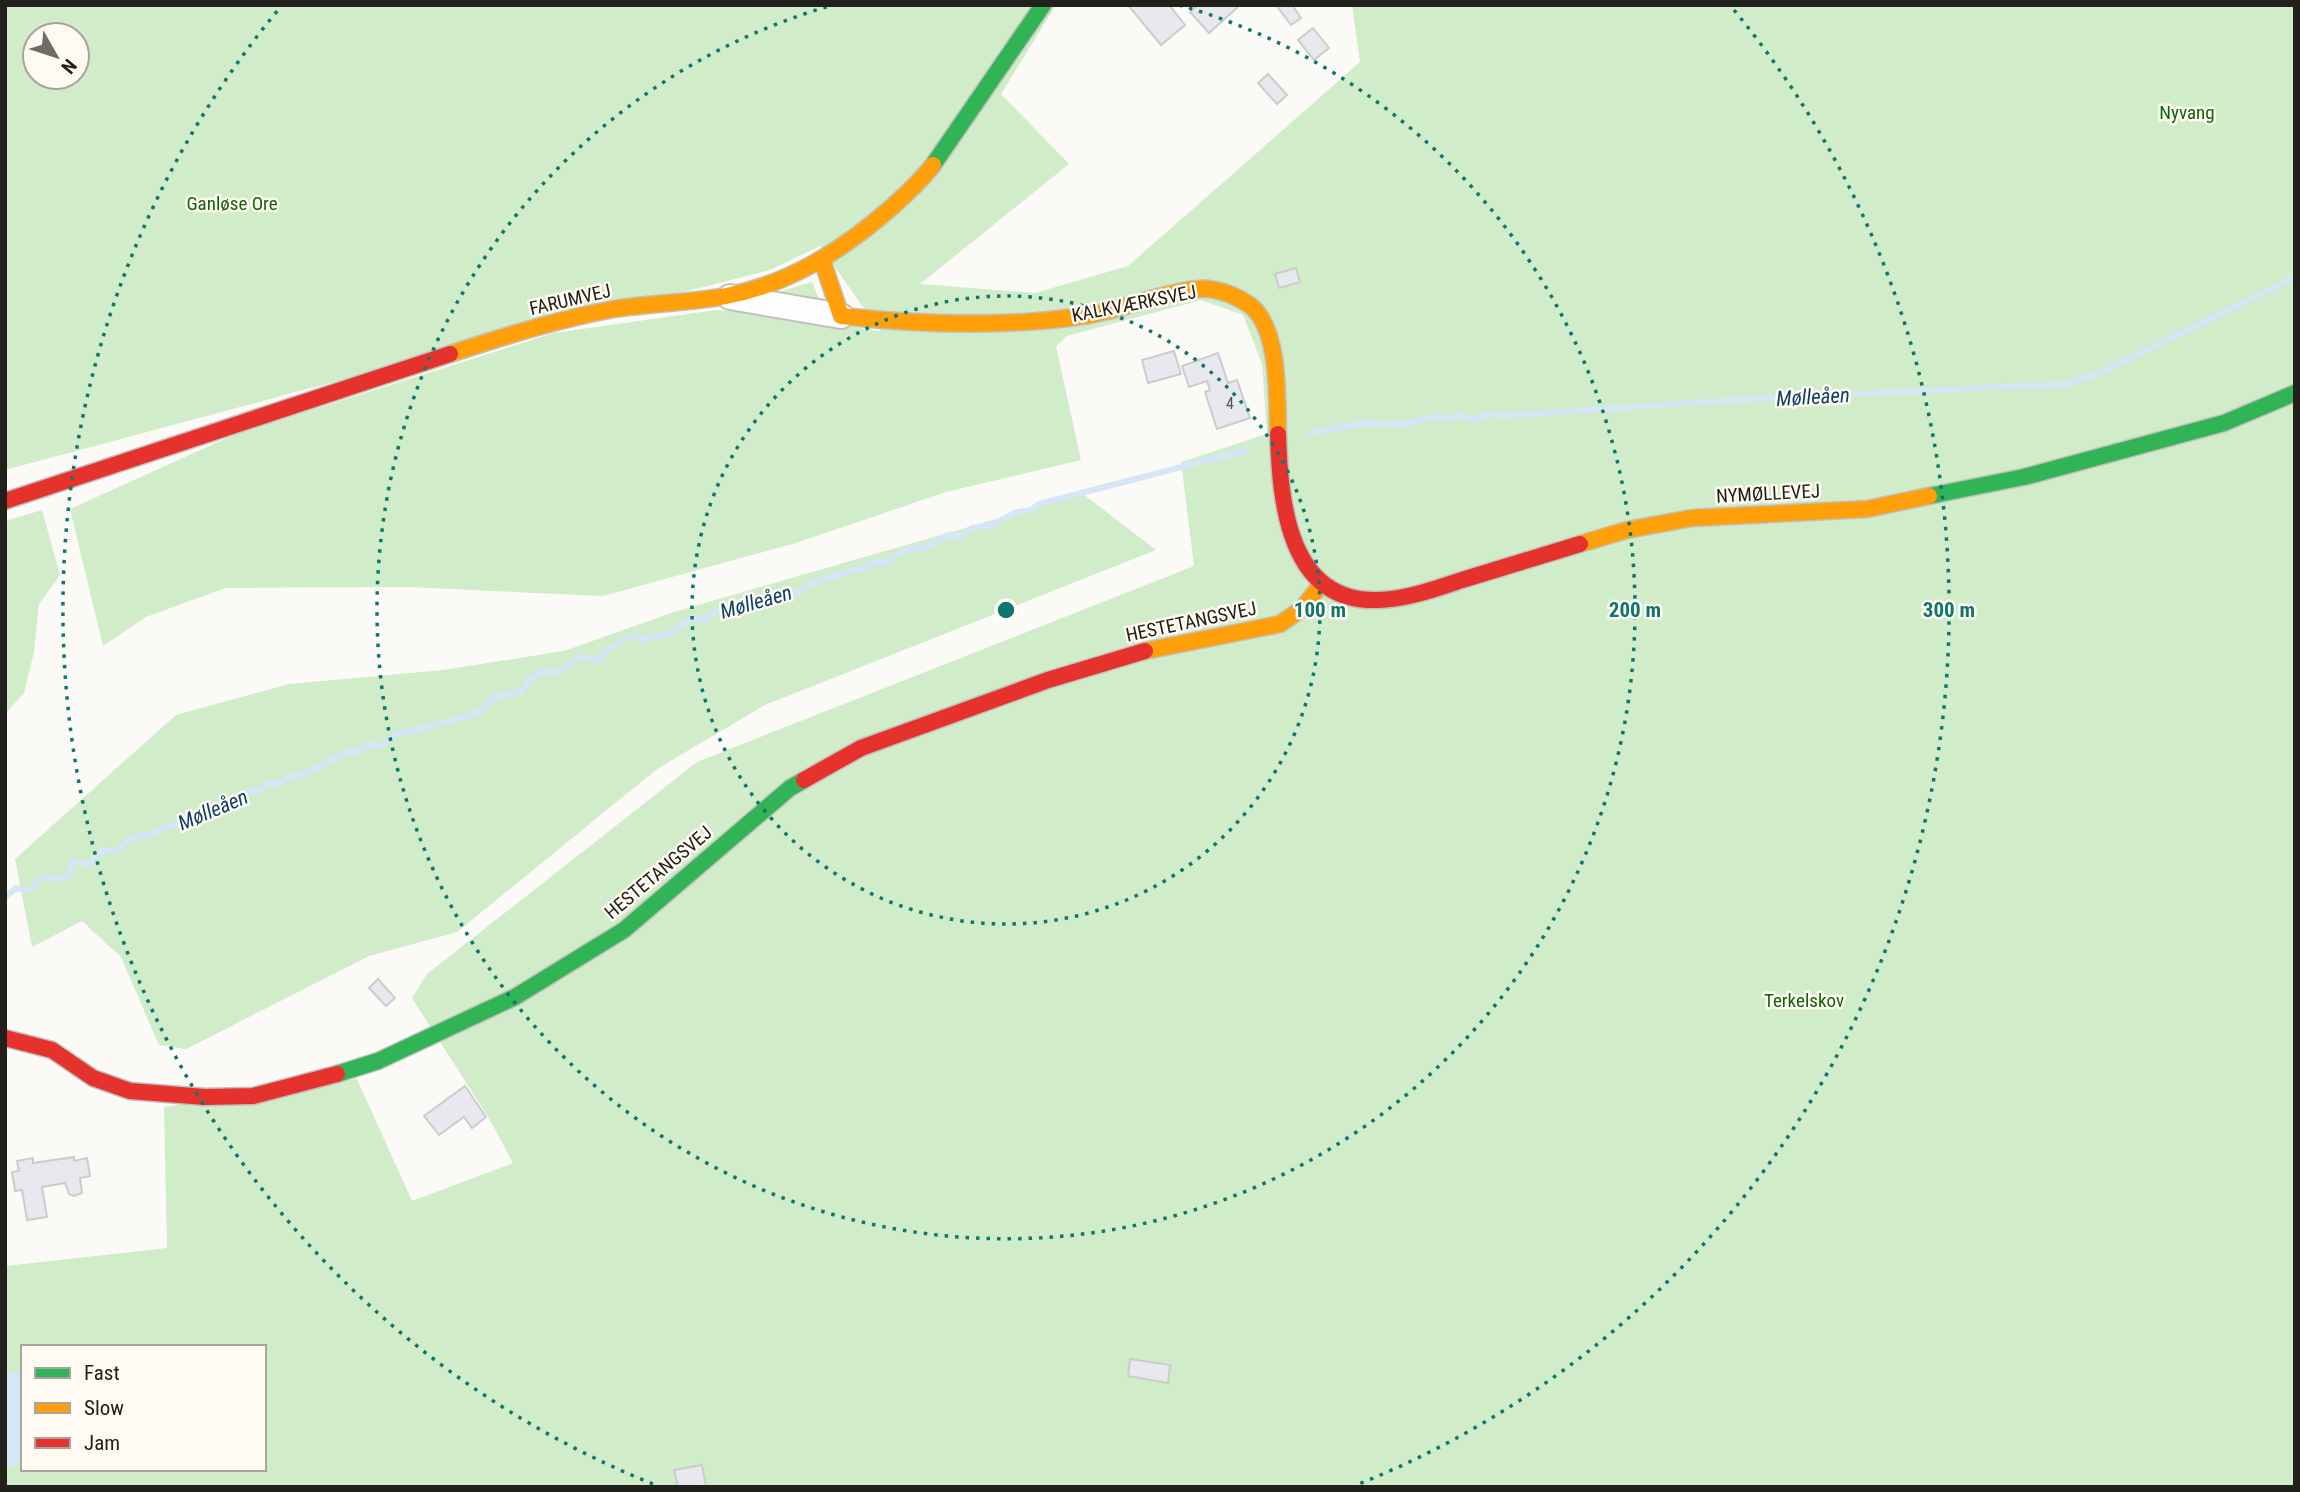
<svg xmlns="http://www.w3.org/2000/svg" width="2300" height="1492" font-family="'Roboto Condensed',sans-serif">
<rect width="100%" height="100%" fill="#fcfaf6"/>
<g fill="#d0ecc9" fill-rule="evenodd">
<path d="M5,5H1056L1001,94L1069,164L920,284L1035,293L1128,266L1360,62L1352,5H2295V1487H5V1461L10,1467L23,1460V1469H264V1347H23V1371L5,1374V1266L167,1248L164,1107L357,1079L412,1201L513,1163L490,1120L412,998L427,974L697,762L1194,566L1181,462L1267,434L1262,364L1243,315L1201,300L1067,336L1056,346L1081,460L946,492L796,543L603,596L407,587L225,588L146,617L103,646L70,509L236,434L554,333L716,310L749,312L880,331L820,246L770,270L307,389L5,470ZM35,35H77V77H35Z"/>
<polygon points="812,282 820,301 775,293"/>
<polygon points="1083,494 1156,550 765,705 657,769 457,932 369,956 186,1049 159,1045 121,957 82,921 32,947 15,859 176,715 289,684 443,670 564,651 674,612"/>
<polygon points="42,510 60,575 39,604 34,652 24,693 5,714 5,521"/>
</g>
<polygon fill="#d5e6f6" points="23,1371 23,1460 10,1468 5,1461 5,1374"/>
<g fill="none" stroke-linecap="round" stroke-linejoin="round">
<g stroke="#d5e6f6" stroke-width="6">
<path d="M1310,433L1366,423L1401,424L1443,416L1450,420L1457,415L1476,420C1484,413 1492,413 1502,416L1751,399L2067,384L2107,370L2295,277"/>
<path d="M5,897L16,888C37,894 30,888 42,876L61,879L69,875L73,860L89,865C98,853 99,848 116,852L126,842L141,834L147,836L170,825H185L200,813L224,802H233L248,791L261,790L270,783L280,784L285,779L310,771L343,754L361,750L369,744L380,747L397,733L409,732L471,715L484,709L493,697L521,692L529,681L543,671C567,677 564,662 583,656L594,661L601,658L606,650L631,636L635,635L644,640L653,635L665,636L692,618H696L703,622L714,612L726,611L753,600L765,602L784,591L796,593L813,583L853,570H859L874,562L888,563L896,555L916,547L922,549L948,535L961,537L972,528L992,525L1017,512L1031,510L1039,504L1247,450"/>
</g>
</g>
<g fill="#e8e8ef" stroke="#ccc" stroke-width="2">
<polygon points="1128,5 1169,5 1185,25 1161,45"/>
<polygon points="1198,5 1240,5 1209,33 1190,12"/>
<polygon points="1276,5 1292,5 1301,18 1291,25"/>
<polygon points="1313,28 1329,48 1314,60 1298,40"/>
<polygon points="1268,74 1287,95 1277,104 1258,83"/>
<polygon points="1296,268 1300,282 1279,288 1275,274"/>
<polygon points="1174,351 1181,374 1148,383 1142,360"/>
<polygon points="1218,353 1228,383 1237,380 1250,418 1217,429 1205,392 1210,390 1207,381 1189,387 1182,366"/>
<polygon points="378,979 395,998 386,1006 369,988"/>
<polygon points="465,1086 486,1117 472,1128 464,1117 439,1135 424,1116"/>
<polygon points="74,1157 74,1161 87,1158 90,1176 80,1178 82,1193 74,1196 69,1194 65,1183 42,1187 47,1217 27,1220 22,1190 15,1191 12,1172 19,1171 17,1161 33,1158 33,1163"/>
<polygon points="1130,1359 1170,1365 1168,1383 1128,1376"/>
<polygon points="702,1465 706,1487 678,1487 674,1470"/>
</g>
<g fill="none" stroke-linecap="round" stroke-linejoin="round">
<defs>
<polyline id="street" points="730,297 841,316"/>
<g id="fast">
<polyline points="933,165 1043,5"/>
<polyline points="1929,496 2024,477 2224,423 2295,393"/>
<polyline points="337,1074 378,1061 515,997 624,930 790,788 804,780"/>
</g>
<g id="slow">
<path d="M822,260L841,316C923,325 1007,328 1089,315C1124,309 1164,292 1198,289C1216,287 1238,296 1252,307C1280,331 1277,400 1278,434"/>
<path d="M450,354C504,336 559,319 614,309C651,303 689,303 726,296C790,284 844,249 892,207C907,193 921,181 933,165"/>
<polyline points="1580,544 1627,530 1692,518 1867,509 1929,496"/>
<polyline points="1145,651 1280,624 1303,608 1322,583"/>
</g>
<g id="jam">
<path d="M1278,434C1280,501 1288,604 1379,600C1407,599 1435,589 1462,580C1501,568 1541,556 1580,544"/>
<polyline points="5,501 450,354"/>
<polyline points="804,780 861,748 1048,680 1145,651"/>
<polyline points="5,1038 52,1050 93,1078 130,1091 205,1097 253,1096 337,1074"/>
</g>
</defs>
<use href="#street" stroke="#c2c0bc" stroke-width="28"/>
<use href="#fast" stroke="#c2c0bc" stroke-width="19"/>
<use href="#slow" stroke="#c2c0bc" stroke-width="19"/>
<use href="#jam" stroke="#c2c0bc" stroke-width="19"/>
<use href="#street" stroke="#fffefe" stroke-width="24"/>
<use href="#fast" stroke="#30b455" stroke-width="16"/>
<use href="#slow" stroke="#ff9f0a" stroke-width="16"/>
<use href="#jam" stroke="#e5322d" stroke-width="16"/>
</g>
<g fill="none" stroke="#0f766e" stroke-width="3.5" stroke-dasharray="3.5 7">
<circle cx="1006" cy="610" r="314"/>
<path d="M1179 5A629 629 0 1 1 833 5"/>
<path d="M653 1484A943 943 0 0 1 278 10M1734 10A943 943 0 0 1 1359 1484"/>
</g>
<g text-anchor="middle" stroke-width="5" stroke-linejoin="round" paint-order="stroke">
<g font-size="16" fill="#545250">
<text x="1230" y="409">4</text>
</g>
<g font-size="19" fill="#126207" stroke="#fffbf3">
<text x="2187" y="119">Nyvang</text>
<text x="232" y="210">Ganløse Ore</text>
<text x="1804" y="1007">Terkelskov</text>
</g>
<g font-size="19" fill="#22201b" stroke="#fffbf3">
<text transform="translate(570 299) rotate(-13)" y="7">FARUMVEJ</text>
<text transform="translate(1134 303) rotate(-11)" y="7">KALKVÆRKSVEJ</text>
<text transform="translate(1768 493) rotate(-3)" y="7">NYMØLLEVEJ</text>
<text transform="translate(1191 621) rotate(-12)" y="7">HESTETANGSVEJ</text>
<text transform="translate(658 872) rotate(-40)" y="7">HESTETANGSVEJ</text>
</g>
<g font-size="21" font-style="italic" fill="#0c4066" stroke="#fffbf3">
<text transform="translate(1813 397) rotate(-3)" y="7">Mølleåen</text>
<text transform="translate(756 602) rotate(-16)" y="7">Mølleåen</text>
<text transform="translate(213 810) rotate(-23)" y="7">Mølleåen</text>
</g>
</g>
<circle cx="1006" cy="610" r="10" fill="#0f766e" stroke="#fffbf3" stroke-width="3.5"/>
<g font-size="21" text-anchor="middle" font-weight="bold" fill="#0f766e" stroke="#fffbf3" stroke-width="5" stroke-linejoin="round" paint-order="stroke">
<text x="1320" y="617">100 m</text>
<text x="1635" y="617">200 m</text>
<text x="1949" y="617">300 m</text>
</g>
<rect width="2300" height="1492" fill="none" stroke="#22201b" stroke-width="14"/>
<rect x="21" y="1345" width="245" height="126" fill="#fffbf3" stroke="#a7a39d" stroke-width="2"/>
<rect x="35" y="1368" width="35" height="10" fill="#30b455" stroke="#a7a39d" stroke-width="2"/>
<text x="84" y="1380" font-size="21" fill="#22201b">Fast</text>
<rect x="35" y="1403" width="35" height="10" fill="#ff9f0a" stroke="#a7a39d" stroke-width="2"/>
<text x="84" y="1415" font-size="21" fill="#22201b">Slow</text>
<rect x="35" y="1438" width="35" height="10" fill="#e5322d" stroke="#a7a39d" stroke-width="2"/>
<text x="84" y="1450" font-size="21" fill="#22201b">Jam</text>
<g transform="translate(56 56) rotate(129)"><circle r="33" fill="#fffbf3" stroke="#a7a39d" stroke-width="2"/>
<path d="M0-5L12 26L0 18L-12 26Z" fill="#6e6c68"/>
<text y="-10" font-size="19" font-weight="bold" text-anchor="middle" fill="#22201b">N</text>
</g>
</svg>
